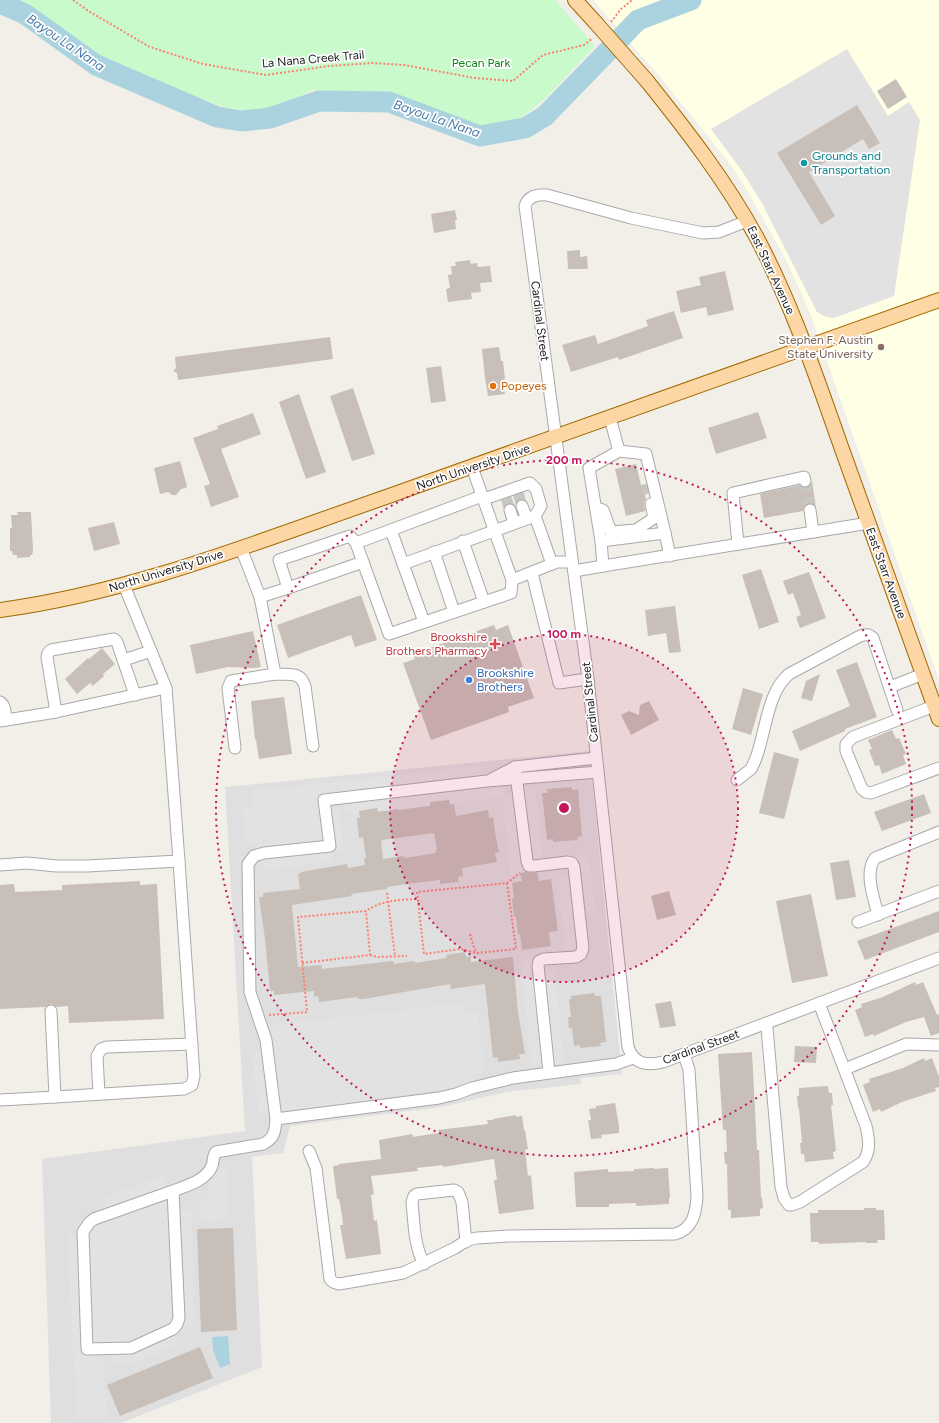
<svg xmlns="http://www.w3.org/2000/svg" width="939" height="1423" font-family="Figtree,sans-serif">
<rect width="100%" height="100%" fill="#f2efe9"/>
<polygon fill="#e0dfdf" points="589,751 622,1074 580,1078 581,1084 506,1092 441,1107 290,1126 283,1153 252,1157 262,1367 121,1423 51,1423 42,1159 245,1131 225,787"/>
<polygon fill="#ffffe5" points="593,0 939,0 939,680 809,310 786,260 750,195 731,165 661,78"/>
<polygon fill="#c8facc" points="20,0 555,0 595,46 548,96 521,118 486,127 472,127 391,95 312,90 281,107 258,111 226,108 152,79 129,74 95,55 26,3"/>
<g fill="#e2e2e2">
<polygon points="847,49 888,116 909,102 920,120 894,296 834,318 826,317 817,312 763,205 742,171 711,129"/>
<polygon points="480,766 481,777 501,768 504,797 345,814 344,803 329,804 329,810 340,809 343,850 333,851 333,861 265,871 263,862 257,862 256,844 246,845 242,807 253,807 254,804 253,791"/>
<polygon points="535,786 543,859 532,860 534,873 511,876 503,798 514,797 513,788"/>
<polygon points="589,856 595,912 586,914 590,948 565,950 558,876 568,875 566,859"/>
<polygon points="543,956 545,971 555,970 564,1063 531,1067 521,959"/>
<polygon points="464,1003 465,1014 477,1013 484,1073 474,1075 476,1086 412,1094 399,1100 259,1114 252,1053 261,1051 258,1035 273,1033 272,1025"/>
<polygon points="227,1165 228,1217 222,1218 221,1221 208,1222 208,1219 200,1219 200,1200 208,1199 208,1179 217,1166"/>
<polygon points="164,1175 167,1185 180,1183 181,1210 191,1210 194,1314 192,1329 182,1327 174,1335 179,1344 129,1365 111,1365 110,1355 104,1352 97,1352 95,1358 103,1358 107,1417 77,1420 67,1235 75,1235 79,1225 88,1216 106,1207 105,1197"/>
</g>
<polygon fill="#aad3df" points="228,1336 230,1364 220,1368 213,1350 212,1337"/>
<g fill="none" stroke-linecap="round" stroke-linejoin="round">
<polyline stroke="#aad3df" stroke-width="21" points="0,3 25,14 96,65 217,117 242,121 270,118 319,101 389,102 480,136 525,128 545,116 638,20 691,0"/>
</g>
<g fill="#c7bfb8" fill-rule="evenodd">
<polygon points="896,79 907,97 888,109 877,91"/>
<polygon points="857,105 880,143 869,149 863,139 809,172 835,216 821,225 777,153"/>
<polygon points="455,210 457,220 455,220 456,229 434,233 431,214"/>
<polygon points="580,250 580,257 587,256 588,269 568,269 567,251"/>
<polygon points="470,260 471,264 477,263 478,267 490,266 492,282 480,283 481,292 471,293 472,299 448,302 446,289 450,288 448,275 452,274 451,266 456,266 455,262"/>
<polygon points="725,271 734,310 708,316 706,307 681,313 676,291 701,285 699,277"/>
<polygon points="674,311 683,338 619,360 618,357 571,372 562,345 595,335 598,344 648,326 646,320"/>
<polygon points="330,337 333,359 178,380 177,373 173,371 176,368 175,357"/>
<polygon points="499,347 501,361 503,361 505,379 503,380 505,394 488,396 485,378 482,349"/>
<polygon points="441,366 446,401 431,403 426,368"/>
<polygon points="353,388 375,454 352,461 330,396"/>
<polygon points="299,394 326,472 306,479 279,402"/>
<polygon points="758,412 767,438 716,454 708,428"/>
<polygon points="253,413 261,434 221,449 239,497 211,507 204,486 210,484 193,438 218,429 217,426"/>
<polygon points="180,461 187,486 186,488 181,489 176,495 172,495 168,492 160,494 154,468"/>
<polygon points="636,464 641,485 646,484 648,493 645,494 646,499 644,502 645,511 626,516 615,469"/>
<polygon points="812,481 816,508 813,504 809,503 804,507 803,511 764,518 760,494 800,485 803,488 806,488 810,486"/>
<polygon points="17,512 31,512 33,551 32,555 30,555 30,557 17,558 17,555 13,555 12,551 10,551 10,528 12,528 11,515 18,515"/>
<polygon points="114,522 120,544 94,551 88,528"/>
<polygon points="761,569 779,622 759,629 742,575"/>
<polygon points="809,572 826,618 800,628 796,617 801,615 793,593 788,595 783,581"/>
<polygon points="361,595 377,640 355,647 351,635 288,658 277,625"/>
<polygon points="675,606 681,652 669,653 666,633 648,636 645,610"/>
<polygon points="494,625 496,630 508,625 534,698 508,707 509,712 431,740 403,663 415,659 413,654"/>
<polygon points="253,631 261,667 254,668 228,667 196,674 190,645"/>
<polygon points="102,648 115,664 103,674 104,676 93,686 90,683 77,694 65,679 88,658 89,659"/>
<polygon points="857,662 877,717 845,729 845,731 800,751 792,731 850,706 836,670"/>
<polygon points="820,674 812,701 801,698 806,681"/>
<polygon points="743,688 763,694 751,735 732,729"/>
<polygon points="284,697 292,754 259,759 256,740 255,739 251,701"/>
<polygon points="649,701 659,720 631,735 621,715 629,711 639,715 640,705"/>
<polygon points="892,730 896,739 899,738 906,754 903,755 906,764 882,774 879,765 875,766 869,750 872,749 868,740"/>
<polygon points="774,752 799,759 784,819 759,813"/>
<polygon points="572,787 572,790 578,789 582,836 577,837 578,840 553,842 553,839 547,840 542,793 548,793 547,789"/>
<polygon points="924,794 931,813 882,831 874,812"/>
<path d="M449,800L450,805L454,804L456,816L488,810L489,818L493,817L496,838L499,852L495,853L497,862L462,868L463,876L458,877L459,882L440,884V880L407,884L387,887V889L351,894L352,896L292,905L298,967L322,965V969L393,961L394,964L414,961L415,963L447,958L446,955L465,952L466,957L471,956V962L513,957L518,1012L525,1054H519L520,1059L498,1062L497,1057L493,1058L485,984L451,989L450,984L364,999H358V997L319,1002L318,996L314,997V991L274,995V991H270L265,939L259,897H263V893L300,889L298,874L301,873V872L347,864L348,868L365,865L364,858H366L363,837L359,838L357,818H360L359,811L377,808L378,812L398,809V810L430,806V802ZM434,833L437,850H435L436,853L404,858L403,856L383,859L381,842L382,840Z"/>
<polygon points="849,860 856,897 836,900 830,863"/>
<polygon points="525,872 538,873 539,881 551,879 558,931 549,932 551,946 522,950 520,934 518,934 516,917 514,917 512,899 514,898 512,883 522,881 520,873"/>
<polygon points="140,881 140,885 157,884 164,1019 69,1023 68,1006 56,1007 51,1004 45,1007 0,1009 0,885 14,884 15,892 62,890 62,885"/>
<polygon points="669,891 676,915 657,920 651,896"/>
<polygon points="811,894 828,976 792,983 776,901"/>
<polygon points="939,911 939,932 865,960 857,941"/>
<polygon points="915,982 916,985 923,982 937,1015 939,1014 939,1033 931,1036 924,1017 906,1022 874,1036 873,1034 865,1037 855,1010 862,1007 861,1004 883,997"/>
<polygon points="594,993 595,996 601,996 606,1042 600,1043 601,1046 580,1048 580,1045 574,1046 572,1028 569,1028 568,1017 571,1017 569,999 571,999 571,996"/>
<polygon points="671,1001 676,1026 660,1028 655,1004"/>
<polygon points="795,1046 817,1047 816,1063 794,1062"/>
<polygon points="752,1052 757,1150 759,1150 761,1198 762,1197 763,1208 760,1209 760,1216 731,1218 731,1210 728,1210 727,1164 725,1164 724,1152 727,1152 726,1130 723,1130 718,1054"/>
<polygon points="924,1058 925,1061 932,1058 939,1077 939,1087 935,1088 936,1091 902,1102 881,1112 880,1109 873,1112 863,1085 870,1082 869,1079 903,1068"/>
<polygon points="828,1086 829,1093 832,1093 833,1105 831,1105 836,1151 833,1152 834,1159 805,1162 804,1154 801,1154 800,1143 802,1143 799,1108 798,1108 797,1096 799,1096 799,1088"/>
<polygon points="615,1103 619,1126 619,1133 601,1135 602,1138 591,1139 588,1120 591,1120 589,1109 596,1108 596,1106"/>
<polygon points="516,1115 516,1117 522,1116 524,1130 525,1130 528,1149 525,1150 528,1176 531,1175 534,1209 499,1214 494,1180 497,1180 494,1159 443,1167 443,1165 417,1168 418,1171 371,1176 374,1194 371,1195 374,1221 377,1220 381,1254 346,1259 340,1225 343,1225 342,1215 339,1199 337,1199 333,1166 339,1165 339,1164 381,1159 379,1140 412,1134 413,1137 425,1135 439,1133 438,1130 488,1124 487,1120 493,1120 493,1119"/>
<polygon points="654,1168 654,1169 668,1168 670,1198 669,1198 669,1204 636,1206 636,1203 609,1204 609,1207 576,1207 574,1172 608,1169 608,1172 634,1171 634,1169"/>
<polygon points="864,1208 876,1208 876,1210 884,1210 885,1240 877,1240 878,1243 866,1243 865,1242 819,1244 819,1242 811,1242 810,1213 818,1213 818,1210 864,1210"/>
<polygon points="233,1228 237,1330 201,1332 197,1229"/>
<polygon points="200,1347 213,1378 120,1416 107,1385"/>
</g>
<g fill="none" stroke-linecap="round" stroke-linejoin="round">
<g stroke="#c8c6c1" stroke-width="11" stroke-dasharray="11 5.5" stroke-linecap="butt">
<polyline points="805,481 810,510"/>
<polyline points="646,484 649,493"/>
<polyline points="518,493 522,506"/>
<polyline points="506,498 510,510"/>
</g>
<defs>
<g id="minor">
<path d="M747,221L719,232L703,233L631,218L547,195C538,194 528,196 525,206L588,679L628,1047C634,1064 646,1066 663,1062L939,958"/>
<polyline points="610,418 619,451 646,454 665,533 601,541 589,468 619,451"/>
<polyline points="472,467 512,580 557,562 572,562"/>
<polyline points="482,496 391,530 403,564 535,516"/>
<polyline points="484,499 530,483 536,489 541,506 535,516 552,564"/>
<polyline points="522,506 527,519"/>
<polyline points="596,508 603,510 611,532 636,530 654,518 651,504"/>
<polyline points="510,510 514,523"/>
<polyline points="810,510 813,532"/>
<polyline points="665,533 670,556"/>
<polyline points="463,541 484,602"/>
<polyline points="601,541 603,566 869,523"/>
<polyline points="738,544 733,493 804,477 805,481"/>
<polyline points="241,548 260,597 288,588 279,560 350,536 356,543 391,530"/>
<polyline points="434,552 454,612"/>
<polyline points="363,562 389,634 511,593 512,580"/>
<polyline points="403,564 424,622"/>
<polyline points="574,571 603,566"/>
<polyline points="532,573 559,683 588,679"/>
<polyline points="124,585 166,688"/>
<polyline points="288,588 363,562 356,543"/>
<path d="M260,597L275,674C289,675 300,671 305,686L313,746"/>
<polyline points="124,660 151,651"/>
<polyline points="890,687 923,674"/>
<path d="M0,702C6,706 5,714 6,720"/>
<polyline points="934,706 853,737 846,744 846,751 862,789 866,792 871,793 939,768"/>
<polyline points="56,712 47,657 48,653 51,650 114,639 117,642 135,695"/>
<polyline points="0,721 56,712 166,688 179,861 87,866 56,866 27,863 0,865"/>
<polyline points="235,748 228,688 231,681 275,674"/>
<polyline points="515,767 527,861 529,866 534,866 567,862 572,863 574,867 583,948 581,954 576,957 544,959 539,961 538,966 549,1072"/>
<polyline points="598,772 487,781 324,800 330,846 264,853 254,856 248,864 250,992 266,1040 276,1119 439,1098 456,1094 472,1088 513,1078 616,1064 633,1058"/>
<polyline points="492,779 515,767 596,758"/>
<path d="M737,780L751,769L754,763C766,736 766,693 789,674L860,636C866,634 868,634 873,638L897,710"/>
<path d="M878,915C874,898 864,873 875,858L939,832"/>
<polyline points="858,922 939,891"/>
<polyline points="51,1011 55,1097 184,1089 192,1085 194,1076 179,861"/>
<path d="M765,1024L767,1028L781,1187L784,1198L789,1205H792L800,1202L863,1162C871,1151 869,1139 866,1126L819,1003"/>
<polyline points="845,1069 906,1044 939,1045"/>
<polyline points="99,1094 97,1056 101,1049 107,1047 192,1044"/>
<polyline points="0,1100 55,1097"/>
<path d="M309,1151L316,1168L330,1279L333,1282L339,1284L403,1273L455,1248L467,1240L477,1238L509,1236L675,1234C693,1229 696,1213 697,1196L689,1070L684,1054"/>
<path d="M173,1191L94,1219L89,1223L83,1232L87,1349L131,1348L173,1329L177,1324L179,1318L173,1191C185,1186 206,1181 212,1166C214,1161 212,1157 216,1152L263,1144C275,1138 275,1131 276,1119"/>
<path d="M424,1264C414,1246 414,1222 412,1202L414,1196L417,1194L454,1190L458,1192L462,1202L466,1242"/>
</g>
<g id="major">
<polyline points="575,0 595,22"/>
<path d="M647,81C687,131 726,181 757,238C793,306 817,379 843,452C875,541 907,630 939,719"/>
<path d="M0,610C134,592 259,541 386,497C571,432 755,365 939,300"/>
</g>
</defs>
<use href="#minor" stroke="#a9a9a9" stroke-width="13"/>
<use href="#major" stroke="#a06b00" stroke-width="16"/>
<g stroke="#fa8072" stroke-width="2" stroke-dasharray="2 2" stroke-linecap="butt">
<polyline points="73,0 90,12 150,47 203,64 266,75 329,66 373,63 404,65 475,78 513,81 543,55 584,45 593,38"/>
<polyline points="611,22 621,9 632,0"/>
<polyline points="507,883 516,949 477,953 460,949 424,954 417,892 507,883 520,873"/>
<polyline points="387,893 395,956"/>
<polyline points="470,934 474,948 477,953"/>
<polyline points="370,955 378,957 407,956"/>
<polyline points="302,963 370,955 366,911"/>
<path d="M269,1015L307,1012L298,917L366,911C382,900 399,900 417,899"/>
</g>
<use href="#minor" stroke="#fff" stroke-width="11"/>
<use href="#major" stroke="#fcd6a4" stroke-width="14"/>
<defs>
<polyline id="major-bridge" points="595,22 647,81"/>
</defs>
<use href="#major-bridge" stroke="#a06b00" stroke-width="16" stroke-linecap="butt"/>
<use href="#major-bridge" stroke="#fcd6a4" stroke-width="14"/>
</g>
<circle cx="564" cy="808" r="174" fill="#c2185b" fill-opacity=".12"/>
<g fill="none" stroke="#c2185b" stroke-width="2" stroke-dasharray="2 4">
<circle cx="564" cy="808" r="174"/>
<circle cx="564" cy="808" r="348"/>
</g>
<circle fill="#0f9aa8" stroke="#fff" stroke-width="1.5" cx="804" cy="163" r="4"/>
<circle fill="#8d6e63" stroke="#fff" stroke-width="1.5" cx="881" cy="347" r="4"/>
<circle fill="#e8710a" stroke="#fff" stroke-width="1.5" cx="493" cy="386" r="4"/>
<path fill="#e0444e" stroke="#fff" stroke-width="1.5" d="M493 638h4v4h4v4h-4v4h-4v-4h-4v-4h4z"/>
<circle fill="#3f7fe0" stroke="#fff" stroke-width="1.5" cx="469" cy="680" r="4"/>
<g text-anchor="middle" stroke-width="3.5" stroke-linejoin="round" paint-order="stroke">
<g font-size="12" fill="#222" stroke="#fff">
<text transform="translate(313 59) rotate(-5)" y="4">La Nana Creek Trail</text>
<text transform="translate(771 270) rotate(65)" y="4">East Starr Avenue</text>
<text transform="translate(540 321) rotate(83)" y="4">Cardinal Street</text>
<text transform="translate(473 467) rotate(-19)" y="4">North University Drive</text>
<text transform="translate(166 571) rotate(-17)" y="4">North University Drive</text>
<text transform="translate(886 573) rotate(70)" y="4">East Starr Avenue</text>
<text transform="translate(590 702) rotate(-96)" y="4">Cardinal Street</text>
<text transform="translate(701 1047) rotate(-20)" y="4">Cardinal Street</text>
</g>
<g font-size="12" fill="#0c8416" stroke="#fff">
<text x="481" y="67">Pecan Park</text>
</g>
<g font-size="12" fill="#0d838f" stroke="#fff" text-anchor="start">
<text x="812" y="160">Grounds and<tspan x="812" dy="14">Transportation</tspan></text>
</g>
<g font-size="12" fill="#785e54" stroke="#fff" text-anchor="end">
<text x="873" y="344">Stephen F. Austin<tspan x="873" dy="14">State University</tspan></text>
</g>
<g font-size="12" fill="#c56008" stroke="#fff" text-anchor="start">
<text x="501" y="390">Popeyes</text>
</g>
<g font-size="12" fill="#be3a42" stroke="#fff" text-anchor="end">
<text x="487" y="641">Brookshire<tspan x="487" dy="14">Brothers Pharmacy</tspan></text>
</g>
<g font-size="12" fill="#366cbe" stroke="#fff" text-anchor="start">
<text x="477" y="677">Brookshire<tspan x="477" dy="14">Brothers</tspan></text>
</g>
<g font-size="13" font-style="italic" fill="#4a7aab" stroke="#fff">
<text transform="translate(66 42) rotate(34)" y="5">Bayou La Nana</text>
<text transform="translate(437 118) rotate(19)" y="5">Bayou La Nana</text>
</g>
</g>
<circle cx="564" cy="808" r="6" fill="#c2185b" stroke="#fff" stroke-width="2"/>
<g font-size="12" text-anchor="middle" font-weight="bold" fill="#c2185b" stroke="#fff" stroke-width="3.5" stroke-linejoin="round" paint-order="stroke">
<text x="564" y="464">200 m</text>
<text x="564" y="638">100 m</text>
</g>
</svg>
